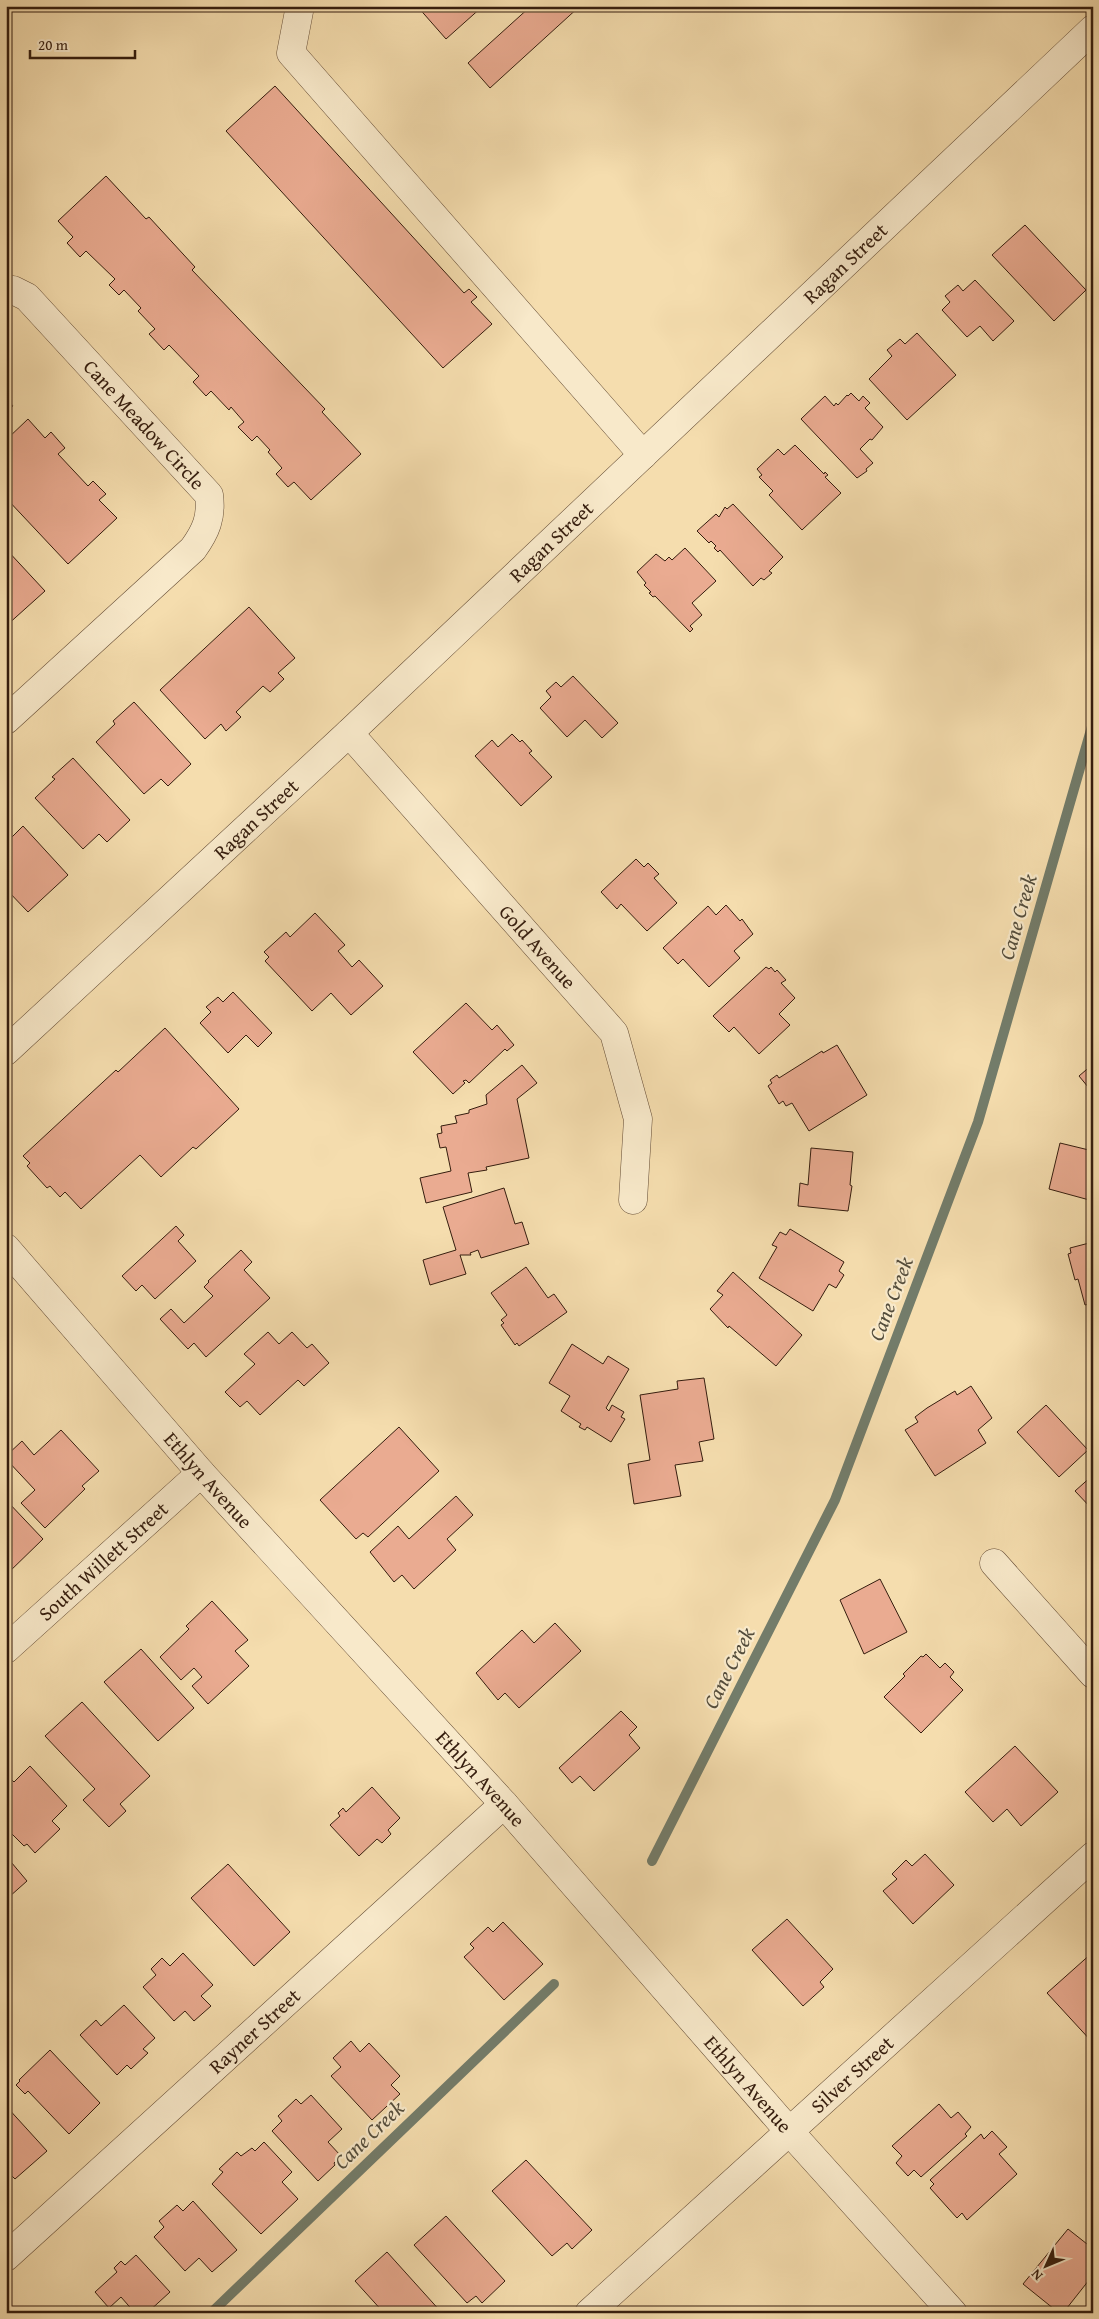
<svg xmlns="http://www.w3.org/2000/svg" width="1099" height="2319" font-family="'Gentium Book Plus',serif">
<rect width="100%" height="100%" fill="#f5ddae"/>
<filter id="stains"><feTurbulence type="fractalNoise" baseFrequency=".004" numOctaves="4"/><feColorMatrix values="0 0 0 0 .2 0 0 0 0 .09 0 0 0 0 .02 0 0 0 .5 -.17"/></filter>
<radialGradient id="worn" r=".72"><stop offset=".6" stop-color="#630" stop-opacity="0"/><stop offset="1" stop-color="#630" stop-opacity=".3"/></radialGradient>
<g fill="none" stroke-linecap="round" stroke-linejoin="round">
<g stroke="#737c6a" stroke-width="10">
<polyline points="652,1861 835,1500 978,1122 1093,723"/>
<polyline points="211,2313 554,1984"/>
</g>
</g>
<g fill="#eaab91" stroke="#351d0e">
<polygon points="417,6 483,6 446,39"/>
<polygon points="531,6 580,6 490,88 468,63"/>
<polygon points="275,86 464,293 469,289 477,297 471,302 492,324 443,368 226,131"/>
<polygon points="106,176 146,219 149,217 195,267 192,270 325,409 322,412 361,454 311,500 294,482 288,487 276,474 282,468 268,452 270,450 257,436 252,441 238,427 244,422 231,407 229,410 211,391 206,396 193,382 199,376 169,345 164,350 149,334 155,329 138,311 141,308 124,290 119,295 109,285 115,279 86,251 80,257 67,243 73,237 58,221"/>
<polygon points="1025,225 1086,290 1054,321 992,255"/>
<polygon points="975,280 1014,321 993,341 980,326 967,337 942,310 950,302 945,296 958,285 963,291"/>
<polygon points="917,333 956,375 907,420 869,379 892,356 887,350 900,339 905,344"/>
<polygon points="851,393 859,401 863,396 870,403 865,408 883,427 872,440 870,439 860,449 873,463 866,469 867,471 857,478 801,419 825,396 834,406 836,403 838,405 847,395 848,396"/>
<polygon points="6,398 13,406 6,412"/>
<polygon points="28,419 45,438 51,432 65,448 58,454 88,486 93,481 106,494 99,500 117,518 68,564 6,498 6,440"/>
<polygon points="795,445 824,474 825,472 828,475 825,477 841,493 802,530 769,495 773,491 759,477 762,475 757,469 778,449 784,455"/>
<polygon points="733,504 783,557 769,571 772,573 764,580 761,578 753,586 720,550 718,552 714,548 716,546 711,541 709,543 697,531 716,514 719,517 725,507 727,509"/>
<polygon points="685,548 716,581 692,603 702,615 690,626 693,629 690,632 655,596 653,597 649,593 651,592 644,585 646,583 637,572 656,554 665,561 669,557 672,560"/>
<polygon points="6,549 45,591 6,626"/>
<polygon points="249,607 295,658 278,673 284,679 270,692 263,686 236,712 241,717 226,731 221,724 205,739 160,690"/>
<polygon points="573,676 618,723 602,738 585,720 567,737 540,708 551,697 546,691 556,682 561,687"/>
<polygon points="134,702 191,764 168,786 161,779 144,794 96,742 115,724 113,721"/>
<polygon points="512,734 520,742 522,740 532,751 529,753 552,777 521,806 475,756 492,740 498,747"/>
<polygon points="73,758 130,820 107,842 99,834 83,849 35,798 55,779 52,777"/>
<polygon points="23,826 68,875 28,912 6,889 6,830 12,837"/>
<polygon points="636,859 644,867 648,863 659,874 654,878 677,903 647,931 621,904 617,909 601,892"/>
<polygon points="726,905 740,921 742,919 753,934 734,951 740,958 709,987 683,959 678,964 663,948 708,906 716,915"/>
<polygon points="315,913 345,945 338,951 352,967 359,960 383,986 351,1015 331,993 312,1011 265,961 269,957 264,952 286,932 290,937"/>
<polygon points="766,967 769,969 771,967 775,972 777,970 786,980 781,983 795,998 779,1014 790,1025 759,1054 734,1027 729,1032 713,1016"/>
<polygon points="233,992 272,1033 258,1047 246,1035 228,1053 200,1023 211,1012 206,1007 218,997 223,1002"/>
<polygon points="466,1003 492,1030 497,1025 514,1045 507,1051 505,1049 469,1083 466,1080 463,1081 465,1083 453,1094 413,1052"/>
<polygon points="165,1028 239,1109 196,1149 193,1147 161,1177 140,1155 81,1209 65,1192 60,1197 50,1186 47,1188 27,1166 30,1163 23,1156 116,1070 118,1072"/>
<polygon points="837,1045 867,1095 809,1131 792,1103 786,1106 783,1101 779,1104 768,1086 772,1083 770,1080 777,1075 779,1078 822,1051 823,1053"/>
<polygon points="1093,1064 1093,1093 1079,1076"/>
<polygon points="522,1065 537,1083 517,1099 529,1158 486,1167 487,1170 468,1173 472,1192 426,1203 420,1178 451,1171 446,1147 440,1148 437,1134 442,1133 441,1126 457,1123 455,1116 469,1113 469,1110 487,1104 486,1095"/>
<polygon points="1060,1143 1093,1151 1093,1201 1049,1189"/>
<polygon points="811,1148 853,1152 850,1185 852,1186 848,1211 798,1206 800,1183 808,1185"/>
<polygon points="504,1188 515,1224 522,1222 529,1244 481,1258 478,1250 470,1253 471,1255 460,1255 466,1274 430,1285 423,1260 456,1250 443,1207"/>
<polygon points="176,1226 184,1235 178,1241 196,1261 155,1299 142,1285 136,1291 122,1276"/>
<polygon points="790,1229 844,1262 839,1271 844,1275 836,1288 829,1284 813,1311 759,1278 777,1247 772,1245 780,1232 786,1235"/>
<polygon points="1093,1242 1093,1303 1085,1305 1078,1279 1075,1280 1068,1254 1071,1253 1070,1248"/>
<polygon points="241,1250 252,1262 244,1270 270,1298 206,1357 194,1343 188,1349 160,1319 171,1309 184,1323 213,1296 204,1287 209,1282 208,1281"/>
<polygon points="526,1267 548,1298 554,1294 567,1312 519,1346 517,1343 515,1345 501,1325 504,1323 501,1320 507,1315 491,1293"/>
<polygon points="733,1272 802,1335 776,1366 729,1326 728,1328 710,1309 723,1295 717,1291"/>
<polygon points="268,1332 279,1344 292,1332 307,1348 312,1344 329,1363 304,1386 298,1380 260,1415 247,1401 240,1407 225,1392 255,1364 244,1354"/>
<polygon points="572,1344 603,1364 608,1356 629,1369 606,1408 609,1411 612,1405 624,1412 621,1417 625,1419 611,1442 587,1427 585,1430 579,1427 581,1424 561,1411 570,1396 549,1383"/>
<polygon points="704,1378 714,1439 699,1442 703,1461 675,1465 681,1496 634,1504 628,1464 650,1460 640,1395 678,1389 677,1381"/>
<polygon points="971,1386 992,1418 978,1430 986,1443 935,1476 905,1430 918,1422 915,1417 927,1408 955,1391 957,1395"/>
<polygon points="1046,1405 1088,1450 1059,1477 1017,1432"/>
<polygon points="399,1427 439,1471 368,1537 363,1533 356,1539 320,1500"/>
<polygon points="61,1430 99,1471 82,1486 85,1489 45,1528 21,1503 35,1490 6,1459 6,1456 22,1441 34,1455"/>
<polygon points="1093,1475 1093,1510 1075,1491"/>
<polygon points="456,1496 473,1515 447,1539 456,1550 414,1589 402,1575 394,1582 370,1552 398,1526 409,1539"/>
<polygon points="6,1500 43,1539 7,1574 6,1573"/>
<polygon points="880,1579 907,1632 864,1654 840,1600"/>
<polygon points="212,1601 248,1640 235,1651 249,1666 208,1704 192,1686 202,1677 194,1668 181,1680 160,1657 189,1629 186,1626"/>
<polygon points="555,1623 581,1651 519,1708 505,1693 498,1700 476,1673 522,1630 534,1643"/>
<polygon points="141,1649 194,1708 158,1741 104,1682"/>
<polygon points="926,1654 940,1668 945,1663 954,1672 950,1677 963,1690 921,1733 884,1697 905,1676 903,1674 921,1656 923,1657"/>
<polygon points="82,1702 150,1776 120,1804 126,1811 109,1827 83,1800 95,1789 45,1736"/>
<polygon points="621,1711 637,1727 629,1735 640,1748 594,1791 580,1776 572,1783 559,1768"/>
<polygon points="1015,1746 1058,1792 1021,1826 1007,1809 993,1822 965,1792"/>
<polygon points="30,1766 67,1806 52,1821 60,1829 35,1853 27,1844 24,1846 6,1828 6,1782 10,1778 14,1782"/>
<polygon points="372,1787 400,1818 388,1830 391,1834 382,1843 377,1839 359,1856 330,1825 340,1816 338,1813 343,1808 346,1812"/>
<polygon points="925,1854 954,1885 913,1924 883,1891 897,1879 892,1874 906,1860 912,1866"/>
<polygon points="6,1856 27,1881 9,1897 6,1894"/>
<polygon points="228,1864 290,1932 254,1966 191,1898"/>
<polygon points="787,1919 833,1969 820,1982 824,1987 803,2006 752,1950"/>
<polygon points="503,1922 543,1964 504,2000 464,1957 474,1948 470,1944 488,1927 493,1932"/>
<polygon points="1093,1952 1093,2043 1047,1993"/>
<polygon points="183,1953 213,1985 201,1996 211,2006 194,2021 185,2011 174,2021 143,1987 156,1975 151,1969 162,1958 170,1966"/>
<polygon points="124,2005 155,2038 143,2049 148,2053 131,2069 127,2065 117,2075 80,2035 96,2020 101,2026"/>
<polygon points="351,2041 360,2052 369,2043 400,2076 391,2085 400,2094 372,2120 331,2076 341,2067 333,2058"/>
<polygon points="50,2050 100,2103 69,2134 28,2091 25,2094 16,2085 20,2081 19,2080"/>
<polygon points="311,2095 342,2129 328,2142 341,2156 334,2163 335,2165 318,2181 272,2131 282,2121 278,2116 296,2099 301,2104"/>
<polygon points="939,2104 951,2118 958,2112 971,2127 965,2134 967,2136 921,2177 914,2170 908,2176 896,2163 902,2156 892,2146"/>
<polygon points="6,2106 47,2151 15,2179 6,2170"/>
<polygon points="992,2131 1007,2147 999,2154 1017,2174 967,2220 962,2213 957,2218 930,2188 934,2184 930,2180 981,2134 984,2139"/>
<polygon points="264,2142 292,2172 282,2182 298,2199 261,2234 212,2184 223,2172 219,2169 237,2152 241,2156 252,2148 255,2151"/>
<polygon points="526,2160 592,2230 572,2249 567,2243 552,2256 492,2191"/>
<polygon points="193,2201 237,2250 212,2272 199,2258 185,2271 154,2237 164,2227 159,2221 177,2205 183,2211"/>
<polygon points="446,2216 505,2281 482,2303 476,2296 467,2303 414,2245"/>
<polygon points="1068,2229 1087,2244 1093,2237 1093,2275 1063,2313 1059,2313 1023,2284"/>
<polygon points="387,2252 442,2313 384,2313 355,2281"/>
<polygon points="136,2255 170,2292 147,2313 135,2313 121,2297 109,2308 95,2292 117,2272 114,2268 121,2261 125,2265"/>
</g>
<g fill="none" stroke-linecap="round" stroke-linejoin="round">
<defs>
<g id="minor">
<polyline points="300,6 291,53 643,455"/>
<path id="s1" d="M6,291L13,290L27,297L209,495C212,517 206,531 193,549L6,720"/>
<path id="s2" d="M349,733L614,1033L638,1119L633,1200"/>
<path id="s3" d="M6,1051L349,733L1093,29"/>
<path id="s4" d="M6,1248L201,1473L504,1804L789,2131L953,2313"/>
<polyline points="994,1563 1093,1674"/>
<path id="s5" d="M6,1649L201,1473"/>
<path id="s6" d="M6,2257L504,1804"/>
<path id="s7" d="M589,2313L1093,1856"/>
</g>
</defs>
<use href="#minor" stroke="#654d36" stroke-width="29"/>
<use href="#minor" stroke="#f8e9ca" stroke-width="28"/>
</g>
<g text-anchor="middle" stroke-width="4.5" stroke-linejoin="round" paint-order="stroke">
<g font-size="20" fill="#351d0e" stroke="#f8e9ca">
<text dy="7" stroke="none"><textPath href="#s3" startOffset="1151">Ragan Street</textPath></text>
<text dy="7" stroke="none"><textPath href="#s1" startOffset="196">Cane Meadow Circle</textPath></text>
<text dy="7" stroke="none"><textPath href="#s3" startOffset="746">Ragan Street</textPath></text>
<text dy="7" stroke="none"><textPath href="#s3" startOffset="341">Ragan Street</textPath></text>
<text dy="7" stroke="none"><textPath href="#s2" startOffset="285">Gold Avenue</textPath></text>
<text dy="7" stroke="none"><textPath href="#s4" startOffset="308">Ethlyn Avenue</textPath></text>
<text dy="7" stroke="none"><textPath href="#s5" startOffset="131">South Willett Street</textPath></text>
<text dy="7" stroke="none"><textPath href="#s4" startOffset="712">Ethlyn Avenue</textPath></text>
<text dy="7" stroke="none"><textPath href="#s6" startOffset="336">Rayner Street</textPath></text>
<text dy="7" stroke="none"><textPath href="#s7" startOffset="355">Silver Street</textPath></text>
<text dy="7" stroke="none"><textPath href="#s4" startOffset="1118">Ethlyn Avenue</textPath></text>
</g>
<g font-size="21" font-style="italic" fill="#544d3c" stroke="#f8e9ca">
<text transform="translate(1018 917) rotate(-74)" y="7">Cane Creek</text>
<text transform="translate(891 1299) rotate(-69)" y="7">Cane Creek</text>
<text transform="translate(729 1668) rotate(-63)" y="7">Cane Creek</text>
<text transform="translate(369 2135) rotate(-44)" y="7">Cane Creek</text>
</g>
</g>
<rect width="1099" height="2319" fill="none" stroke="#f5ddae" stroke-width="25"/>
<rect x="8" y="8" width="1084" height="2304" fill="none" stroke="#351d0e" stroke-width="2.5"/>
<rect x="12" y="12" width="1074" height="2294" fill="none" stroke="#351d0e"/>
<g transform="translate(1046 2266) rotate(226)" stroke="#f8e9ca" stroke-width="4" paint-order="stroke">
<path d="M0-4L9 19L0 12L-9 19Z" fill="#351d0e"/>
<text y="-8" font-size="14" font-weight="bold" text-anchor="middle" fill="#351d0e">N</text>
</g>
<path d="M30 50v8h105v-8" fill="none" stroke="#351d0e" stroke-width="2.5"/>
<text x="38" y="50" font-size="15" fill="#351d0e" stroke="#f8e9ca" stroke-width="4" paint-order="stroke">20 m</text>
<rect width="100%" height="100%" filter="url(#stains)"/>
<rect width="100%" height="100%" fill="url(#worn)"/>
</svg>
